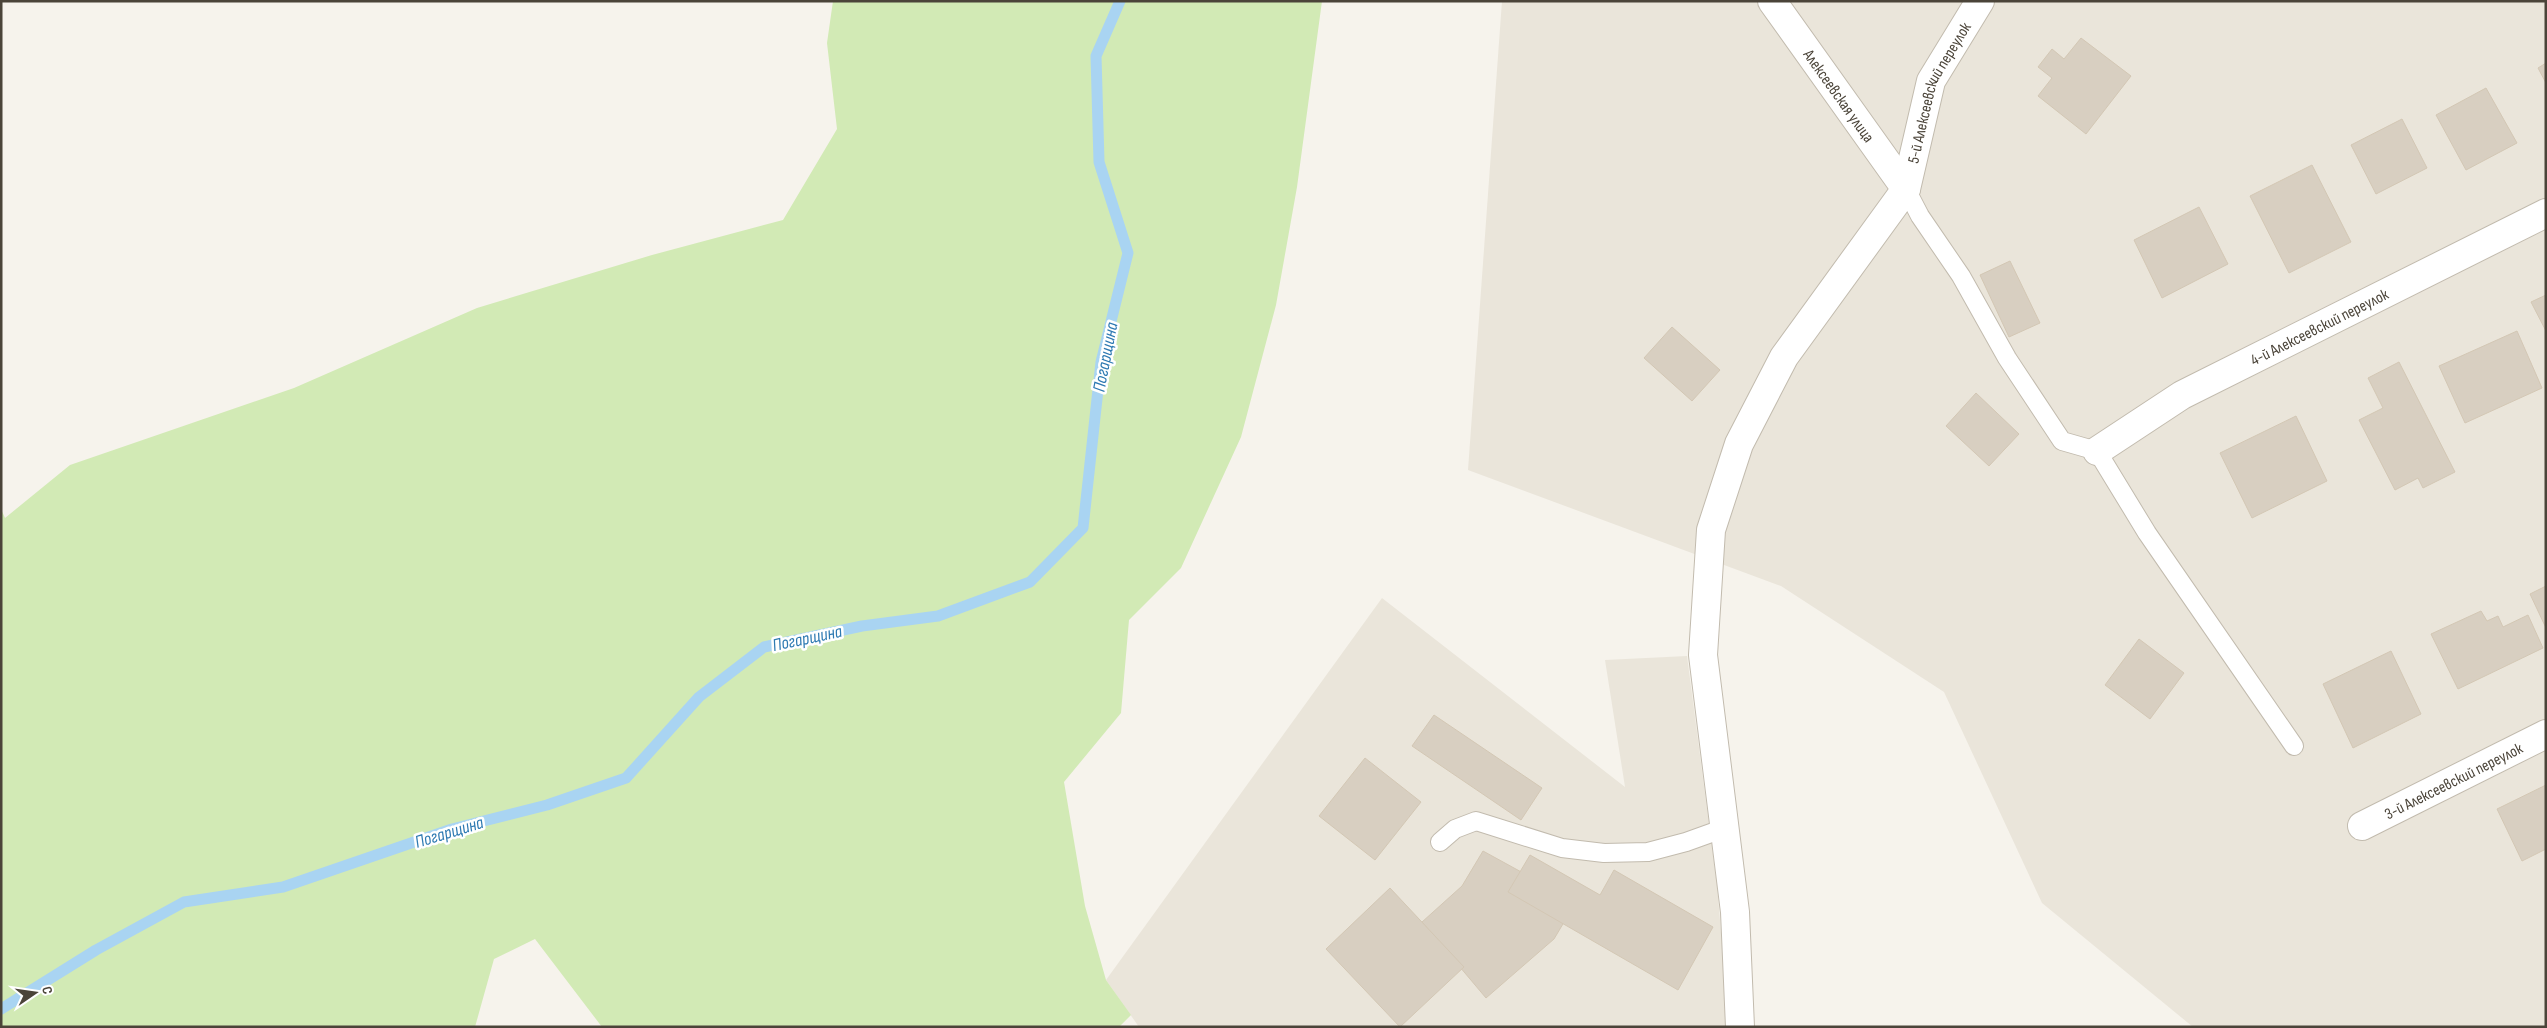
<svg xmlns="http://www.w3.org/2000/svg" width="2547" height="1028" font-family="'Sofia Sans Condensed',sans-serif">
<rect width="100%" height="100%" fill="#f6f3ec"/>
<g fill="#eae5da">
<polygon points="1502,1 2546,1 2546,1027 2193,1027 2042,903 1944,692 1781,586 1468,470"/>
<polygon points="1382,598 1625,787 1605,660 1687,656 1717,885 1727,1003 1749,1027 1139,1027 1106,980"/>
</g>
<polygon fill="#d2eab5" points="833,1 1322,1 1297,187 1276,305 1241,437 1181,568 1129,620 1121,713 1064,782 1085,906 1106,980 1131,1015 1119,1027 602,1027 535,939 494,959 475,1027 1,1027 1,509 5,518 70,465 294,388 477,308 652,255 783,220 837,129 827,43"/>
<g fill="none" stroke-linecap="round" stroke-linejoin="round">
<polyline stroke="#a9d4f2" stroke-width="11" points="1,1009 96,950 184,902 283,887 452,829 547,805 626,778 699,697 764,647 862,626 938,616 1030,582 1083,528 1101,362 1128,253 1099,162 1096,56 1120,1"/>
</g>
<g fill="#d8cfc1" stroke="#d3c7b4">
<polygon points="2081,38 2131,76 2086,134 2038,96 2052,78 2038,67 2052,49 2064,59"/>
<polygon points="2546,63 2546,83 2538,68"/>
<polygon points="2486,88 2517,143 2466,170 2436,115"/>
<polygon points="2402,119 2427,168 2376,194 2351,145"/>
<polygon points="2312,165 2351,242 2289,273 2250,196"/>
<polygon points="2199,207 2228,264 2162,298 2134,240"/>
<polygon points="2010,261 2040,323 2009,337 1980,275"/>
<polygon points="2546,295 2546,331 2531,302"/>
<polygon points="1672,327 1720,370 1692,401 1644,358"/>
<polygon points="2517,331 2542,388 2465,423 2439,366"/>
<polygon points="2399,362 2455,472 2423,488 2418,478 2395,490 2359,420 2383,408 2368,378"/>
<polygon points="1976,393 2019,434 1989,466 1946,426"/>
<polygon points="2296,416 2327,481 2252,518 2220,453"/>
<polygon points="2546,586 2546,628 2530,594"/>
<polygon points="2481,611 2487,621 2498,616 2503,627 2528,615 2543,648 2458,689 2431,634"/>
<polygon points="2139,639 2184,673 2150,719 2105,685"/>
<polygon points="2391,651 2421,714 2353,748 2323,684"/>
<polygon points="1434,715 1542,788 1521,820 1412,746"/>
<polygon points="1365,758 1421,802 1375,860 1319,816"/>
<polygon points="2546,785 2546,849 2522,861 2497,809"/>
<polygon points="1483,851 1576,902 1554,939 1486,998 1422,922 1462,886"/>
<polygon points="1530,855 1600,895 1614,870 1713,927 1678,990 1508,892"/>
<polygon points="1390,888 1464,967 1400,1027 1326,949"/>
</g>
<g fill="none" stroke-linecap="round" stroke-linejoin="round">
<defs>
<g id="service">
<polyline points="1906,189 1920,216 1961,276 2007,358 2062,441 2097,451 2147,533 2294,746"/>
<polyline points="1440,842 1455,829 1476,821 1562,848 1604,853 1648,852 1686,842 1725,828"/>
</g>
<g id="minor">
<path id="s1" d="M1772,1L1906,189"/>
<path id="s2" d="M2097,451L2182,395L2546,213"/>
<path id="s3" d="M2362,826L2546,734"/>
<path id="s4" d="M1740,1027L1735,912L1703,655L1711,530L1739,444L1784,357L1906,189L1931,81L1980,1"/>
</g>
</defs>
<use href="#service" stroke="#c2bbae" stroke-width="20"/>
<use href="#minor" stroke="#c2bbae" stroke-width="30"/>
<use href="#service" stroke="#fff" stroke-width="18"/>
<use href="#minor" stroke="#fff" stroke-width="28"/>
</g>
<g text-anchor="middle" stroke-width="5" stroke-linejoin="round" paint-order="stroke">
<g font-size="16" fill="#4b4439" stroke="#fff">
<text dy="6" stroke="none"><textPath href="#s4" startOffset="998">5-й Алексеевский переулок</textPath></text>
<text dy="6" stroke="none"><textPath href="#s1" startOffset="116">Алексеевская улица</textPath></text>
<text dy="6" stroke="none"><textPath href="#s2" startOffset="255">4-й Алексеевский переулок</textPath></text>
<text dy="6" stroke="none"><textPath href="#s3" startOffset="102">3-й Алексеевский переулок</textPath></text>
</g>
<g font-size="18" font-style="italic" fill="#2e7ab2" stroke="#fff">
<text transform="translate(1105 357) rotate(-79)" y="6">Погарщина</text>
<text transform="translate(807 638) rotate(-12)" y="6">Погарщина</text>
<text transform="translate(449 832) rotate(-17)" y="6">Погарщина</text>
</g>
</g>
<rect width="2547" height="1028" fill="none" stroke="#4b4439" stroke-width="5"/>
<g transform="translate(35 993) rotate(77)" stroke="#ffffff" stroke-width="4" paint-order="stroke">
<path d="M0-4L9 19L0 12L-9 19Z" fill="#4b4439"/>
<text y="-8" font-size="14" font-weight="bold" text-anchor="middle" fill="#4b4439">С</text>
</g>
</svg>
